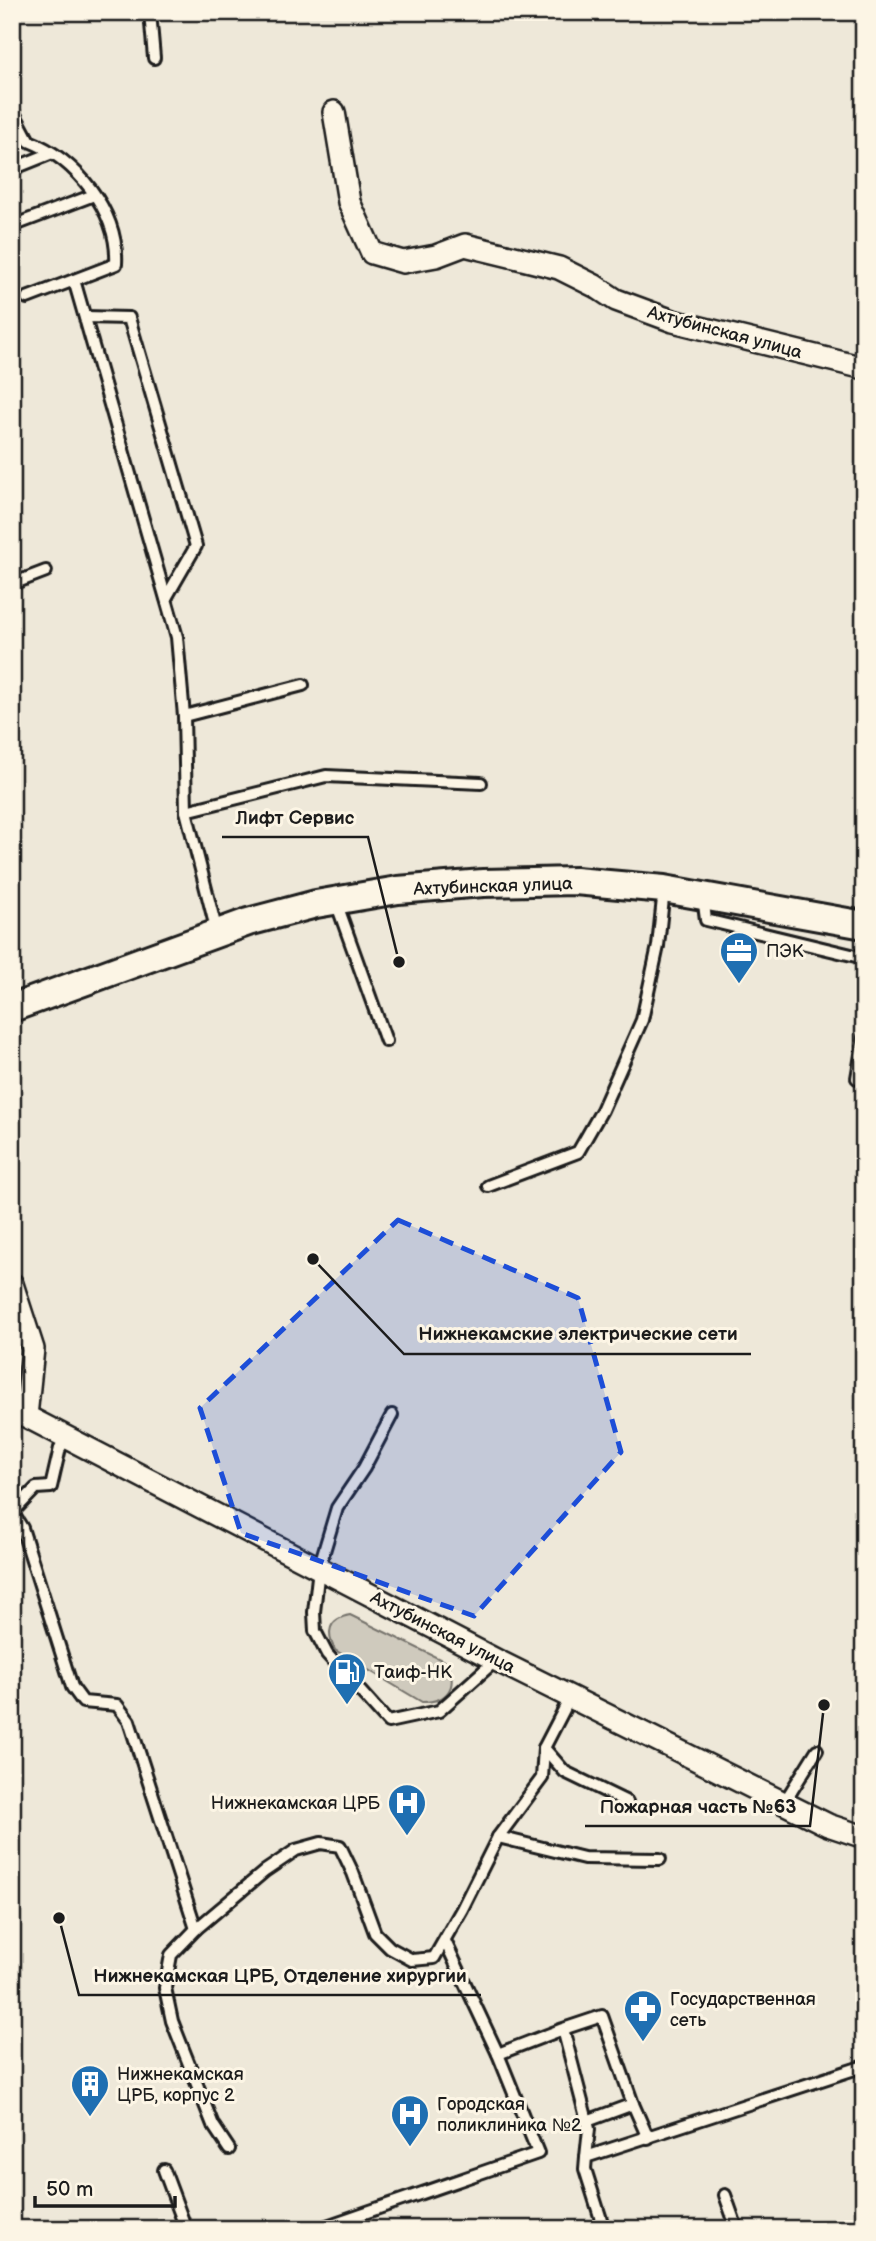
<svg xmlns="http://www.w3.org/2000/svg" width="876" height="2241" font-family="'Balsamiq Sans',sans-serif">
<rect width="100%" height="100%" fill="#eee8d9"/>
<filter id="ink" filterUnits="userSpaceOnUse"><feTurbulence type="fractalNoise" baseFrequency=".0143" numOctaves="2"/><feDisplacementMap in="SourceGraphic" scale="14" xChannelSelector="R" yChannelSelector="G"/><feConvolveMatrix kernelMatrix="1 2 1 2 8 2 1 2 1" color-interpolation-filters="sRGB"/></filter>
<g filter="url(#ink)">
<path fill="#cfcabd" stroke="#76736c" stroke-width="2" d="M350,1615L446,1662C459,1685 449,1702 422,1702L335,1650C326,1633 328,1619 350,1615Z"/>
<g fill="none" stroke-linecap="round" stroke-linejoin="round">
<defs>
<g id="service">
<polyline points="150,12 154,58"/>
<path d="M12,109L29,141C76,159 119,212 116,264L27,298"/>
<polyline points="12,169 52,153"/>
<polyline points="12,226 94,195"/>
<polyline points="74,280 177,637 184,716 186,811 217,932"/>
<polyline points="85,317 129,318 196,546 166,598"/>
<polyline points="12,584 46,571"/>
<polyline points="184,716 303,685"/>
<polyline points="186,811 326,776 481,783"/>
<polyline points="703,896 706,920 864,958"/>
<polyline points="336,902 386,1041"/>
<polyline points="857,1078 864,1037"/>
<polyline points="488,1186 578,1152 602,1110 642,1020 658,946 664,889"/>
<polyline points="392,1415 364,1468 337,1508 319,1568 314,1612 315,1631 327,1654 388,1722 439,1711 496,1660"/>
<polyline points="12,1512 22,1528 72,1687 83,1702 117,1705 129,1721 196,1929"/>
<polyline points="13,1512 36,1488 51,1487 60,1448 66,1437"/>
<polyline points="544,1748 565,1772 627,1802"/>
<polyline points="784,1803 817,1750"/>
<polyline points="498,1837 584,1858 660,1859"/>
<polyline points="498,2054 563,2029 587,2121 633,2104 602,2016 563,2029"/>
<polyline points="633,2104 648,2138"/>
<polyline points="229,2149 213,2125 172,2021 165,1988 171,1955 196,1929 265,1871 296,1850 321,1843 340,1846 353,1873 375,1933 390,1948 412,1960 434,1958 462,1909 498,1837 542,1778 544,1748 571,1696"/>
<polyline points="586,2157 589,2129 587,2121"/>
<polyline points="164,2170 186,2229"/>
<polyline points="725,2195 737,2229"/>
<polyline points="318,2229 538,2153 498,2054 445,1941"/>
<polyline points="604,2229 585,2169 586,2157 864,2066"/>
</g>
<g id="minor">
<polyline points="334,112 349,202 372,253 403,262 436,256 465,245 559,268 595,286 616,300 673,321 864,368"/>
<polyline points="12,1284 33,1349 26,1416"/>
<polyline points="12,1409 496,1660 828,1825 864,1837"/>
</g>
<polyline id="tertiary" points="12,1008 248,922 316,904 398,890 483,883 575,881 664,889 864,925"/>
</defs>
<use href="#service" stroke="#1c1c1c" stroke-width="16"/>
<use href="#minor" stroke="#1c1c1c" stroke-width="26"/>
<use href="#tertiary" stroke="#1c1c1c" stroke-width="32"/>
<use href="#service" stroke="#fcf5e5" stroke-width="10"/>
<use href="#minor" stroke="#fcf5e5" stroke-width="21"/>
<use href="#tertiary" stroke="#fcf5e5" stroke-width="26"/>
</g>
</g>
<path fill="#1d4ed8" fill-opacity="0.2" stroke="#1d4ed8" stroke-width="5" stroke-dasharray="14 9" stroke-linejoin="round" d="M398,1220L578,1298L621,1452L474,1616L241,1533L200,1408Z"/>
<defs>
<symbol id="office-pin" viewBox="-11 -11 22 30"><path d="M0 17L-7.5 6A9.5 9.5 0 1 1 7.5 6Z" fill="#1f6fb2" stroke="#fcf5e5"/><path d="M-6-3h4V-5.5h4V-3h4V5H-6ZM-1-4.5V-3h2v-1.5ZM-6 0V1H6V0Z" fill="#fff"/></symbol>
<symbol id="fuel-pin" viewBox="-11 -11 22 30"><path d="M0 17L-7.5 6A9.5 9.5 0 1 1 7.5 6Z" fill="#1f6fb2" stroke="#fcf5e5"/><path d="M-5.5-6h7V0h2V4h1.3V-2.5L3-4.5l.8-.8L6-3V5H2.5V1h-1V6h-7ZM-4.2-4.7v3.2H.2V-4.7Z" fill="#fff"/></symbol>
<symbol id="hospital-pin" viewBox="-11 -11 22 30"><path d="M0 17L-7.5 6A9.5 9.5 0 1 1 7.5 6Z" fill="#1f6fb2" stroke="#fcf5e5"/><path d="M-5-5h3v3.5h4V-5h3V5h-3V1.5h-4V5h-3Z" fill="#fff"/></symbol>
<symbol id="pharmacy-pin" viewBox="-11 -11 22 30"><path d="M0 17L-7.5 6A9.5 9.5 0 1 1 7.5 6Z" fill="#1f6fb2" stroke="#fcf5e5"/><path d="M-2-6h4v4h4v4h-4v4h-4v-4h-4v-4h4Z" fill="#fff"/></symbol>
<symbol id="building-pin" viewBox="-11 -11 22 30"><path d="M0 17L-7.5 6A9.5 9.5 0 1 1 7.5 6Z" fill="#1f6fb2" stroke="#fcf5e5"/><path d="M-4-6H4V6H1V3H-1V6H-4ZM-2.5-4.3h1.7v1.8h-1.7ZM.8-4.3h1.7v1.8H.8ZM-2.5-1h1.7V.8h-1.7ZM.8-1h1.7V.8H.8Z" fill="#fff"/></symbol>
</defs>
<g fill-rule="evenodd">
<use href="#office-pin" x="717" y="929" width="44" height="60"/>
<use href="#fuel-pin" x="325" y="1650" width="44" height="60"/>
<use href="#hospital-pin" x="385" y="1781" width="44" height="60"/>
<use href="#pharmacy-pin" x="621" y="1987" width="44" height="60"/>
<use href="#building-pin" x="68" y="2062" width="44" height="60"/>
<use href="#hospital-pin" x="388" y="2092" width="44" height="60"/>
</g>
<g text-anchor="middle" stroke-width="6" stroke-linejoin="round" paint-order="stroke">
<g font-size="18" fill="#1c1c1c" stroke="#fcf5e5">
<text transform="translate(725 332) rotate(15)" y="6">Ахтубинская улица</text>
<text transform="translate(493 886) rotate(-2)" y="6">Ахтубинская улица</text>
<text transform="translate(443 1632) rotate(27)" y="6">Ахтубинская улица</text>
</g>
<g font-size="18" fill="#1c1c1c" stroke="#fcf5e5" text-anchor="start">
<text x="766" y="957">ПЭК</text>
<text x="374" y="1678">Таиф-НК</text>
<text x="380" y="1809" text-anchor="end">Нижнекамская ЦРБ</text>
<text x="670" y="2005">Государственная<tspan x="670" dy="21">сеть</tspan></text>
<text x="117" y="2080">Нижнекамская<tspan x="117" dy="21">ЦРБ, корпус 2</tspan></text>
<text x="437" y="2110">Городская<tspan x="437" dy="21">поликлиника №2</tspan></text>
</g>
</g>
<path fill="none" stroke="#1c1c1c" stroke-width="2.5" d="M399 962L368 837H222M313 1259L404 1354H751M824 1705L810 1826H585M59 1918L79 1995H481"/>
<g fill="#1c1c1c" stroke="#fcf5e5" stroke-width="2.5">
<circle cx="399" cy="962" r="7"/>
<circle cx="313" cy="1259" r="7"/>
<circle cx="824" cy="1705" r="7"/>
<circle cx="59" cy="1918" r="7"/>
</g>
<g font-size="19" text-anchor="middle" font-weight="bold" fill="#1c1c1c" stroke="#fcf5e5" stroke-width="6" stroke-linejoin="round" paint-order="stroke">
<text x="295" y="824">Лифт Сервис</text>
<text x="578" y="1340">Нижнекамские электрические сети</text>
<text x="698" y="1813">Пожарная часть №63</text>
<text x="280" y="1982">Нижнекамская ЦРБ, Отделение хирургии</text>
</g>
<rect width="876" height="2241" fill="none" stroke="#fcf5e5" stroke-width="42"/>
<rect x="21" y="21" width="834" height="2199" fill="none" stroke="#1c1c1c" stroke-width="2.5" filter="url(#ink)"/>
<path d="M35 2196v10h140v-10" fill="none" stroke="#1c1c1c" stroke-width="3.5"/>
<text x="46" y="2196" font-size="21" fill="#1c1c1c" stroke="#fcf5e5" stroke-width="5" paint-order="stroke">50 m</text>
</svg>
